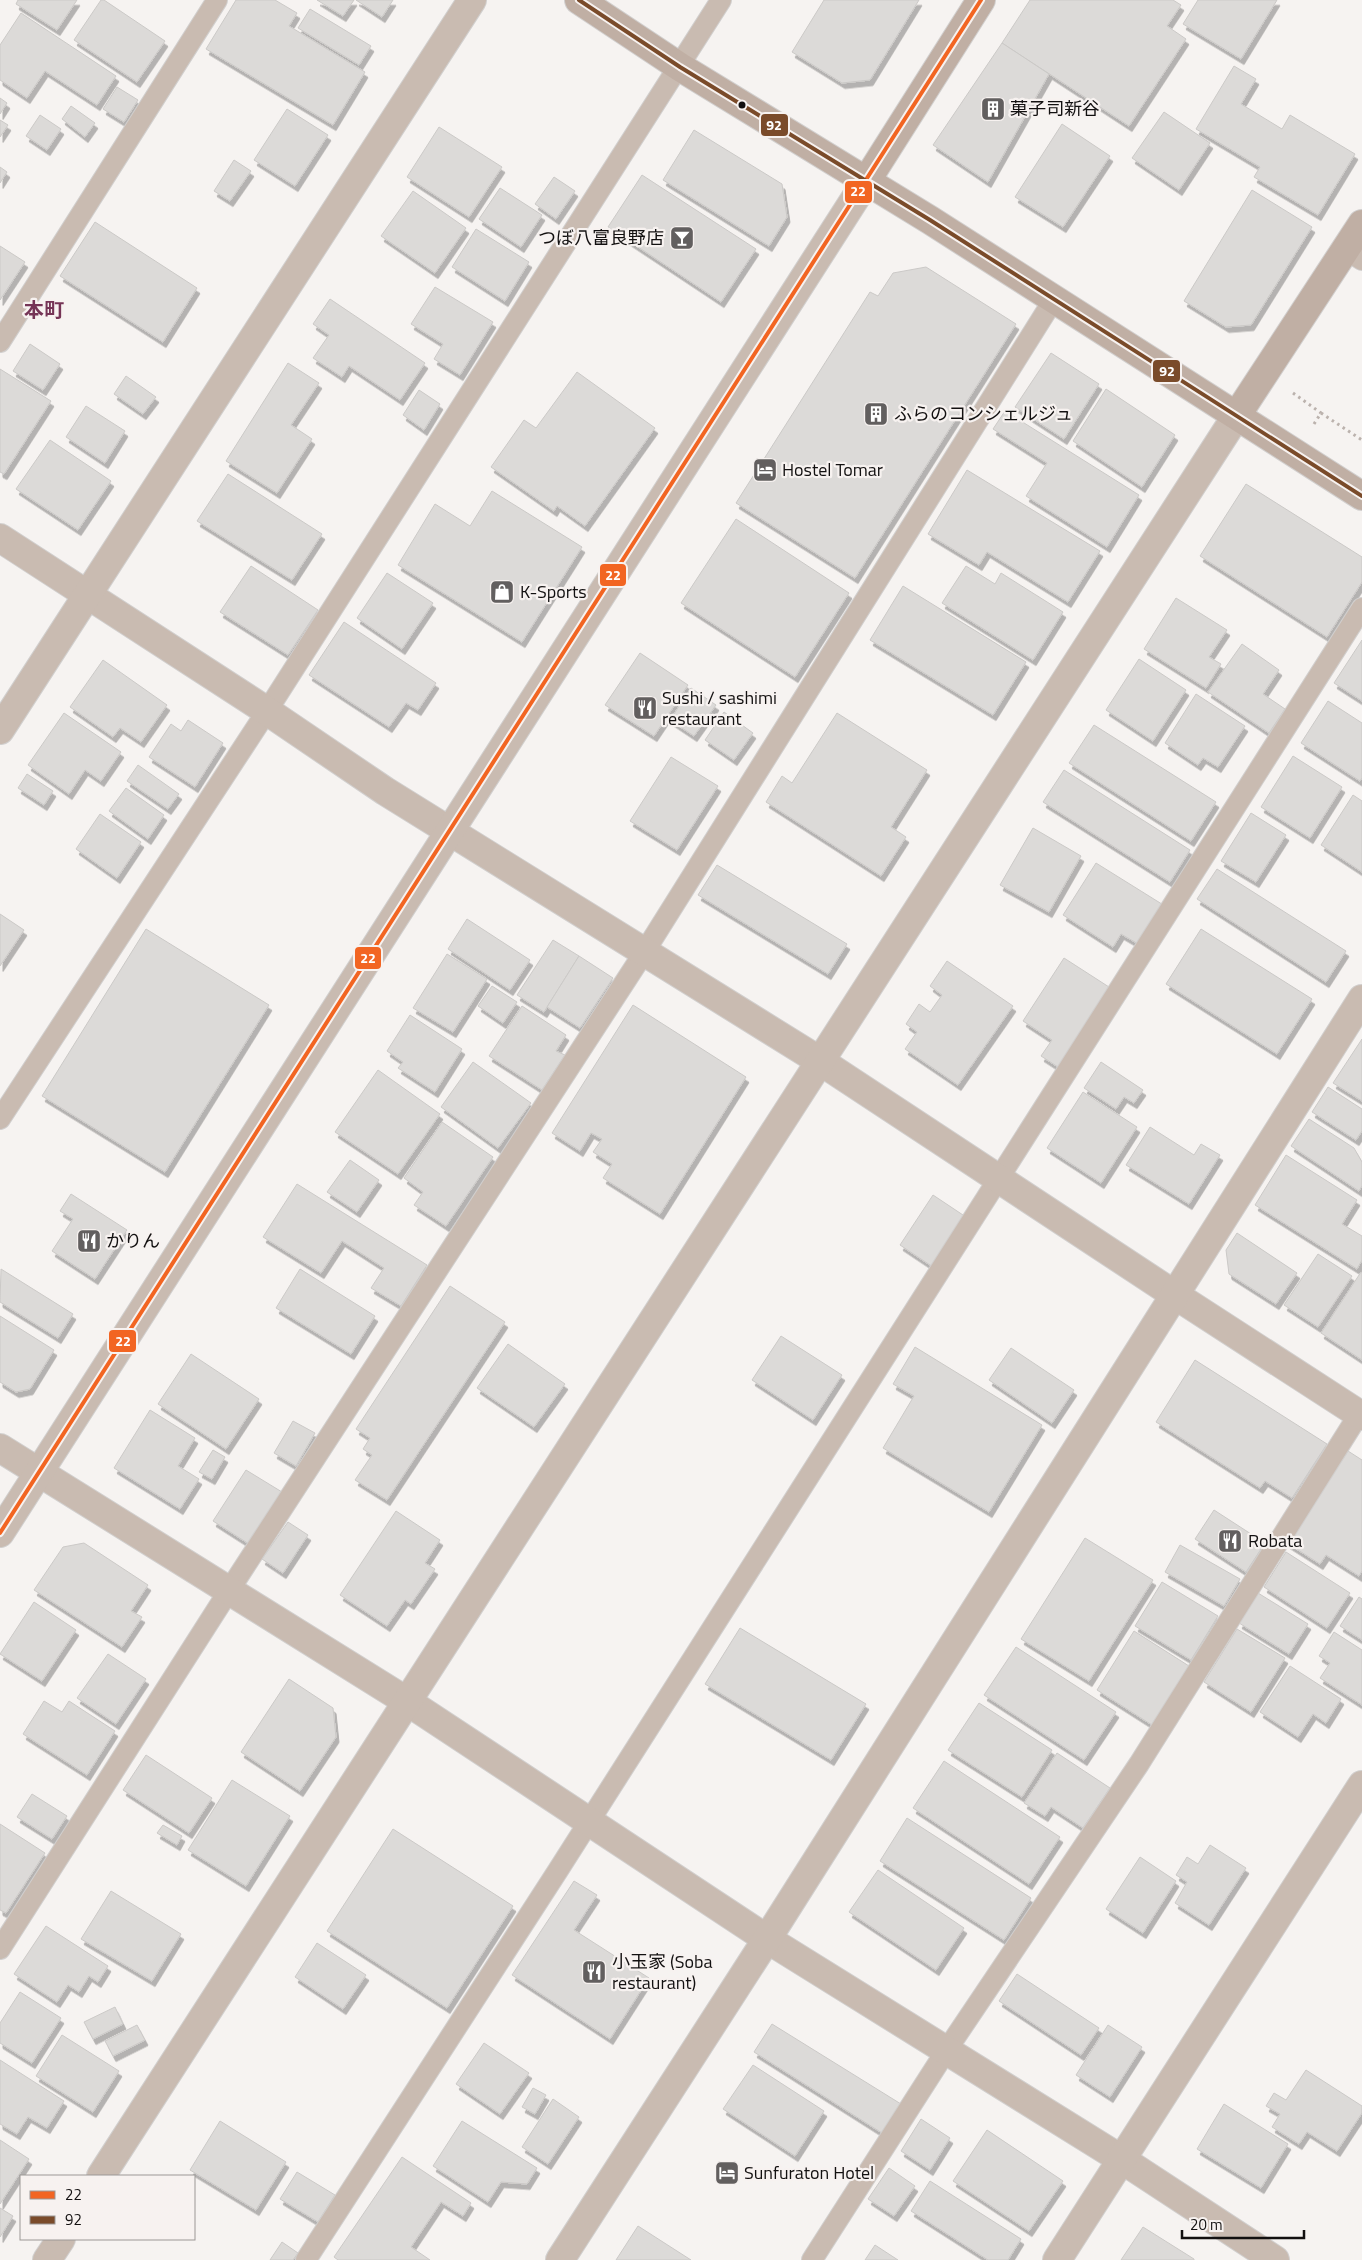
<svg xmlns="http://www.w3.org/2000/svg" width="1362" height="2260" font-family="'Titillium Web','Noto Sans JP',sans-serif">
<defs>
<filter id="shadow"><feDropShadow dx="3" dy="5.5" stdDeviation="0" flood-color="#0004"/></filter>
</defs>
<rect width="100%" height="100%" fill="#f6f3f1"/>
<g fill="#dcdad8" stroke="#cbc9c7" filter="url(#shadow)">
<polygon points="18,0 77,0 57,30 16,4"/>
<polygon points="101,0 104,0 165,41 137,82 74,40"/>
<polygon points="236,0 275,0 297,13 289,26 365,72 333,125 206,49"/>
<polygon points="317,0 354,0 343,16"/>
<polygon points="356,0 393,0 382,17"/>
<polygon points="824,0 919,0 870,80 842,83 792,52"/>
<polygon points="1030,0 1173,0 1181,5 1167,26 1186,39 1129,126 1002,43"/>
<polygon points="1198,0 1277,0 1241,59 1183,24"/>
<polygon points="310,9 371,46 359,65 298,28"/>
<polygon points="21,13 116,76 97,105 45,71 27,98 0,80 0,45"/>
<polygon points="1002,43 1049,74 988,182 933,145"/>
<polygon points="1234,66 1256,79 1241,104 1282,129 1290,115 1355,154 1318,215 1254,177 1260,167 1196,129"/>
<polygon points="117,87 138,100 124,122 103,109"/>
<polygon points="0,98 7,103 0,114"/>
<polygon points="71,106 95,123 85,137 62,119"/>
<polygon points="287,109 328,135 295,186 254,160"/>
<polygon points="1164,112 1210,143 1179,190 1132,158"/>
<polygon points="40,115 61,129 47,150 26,136"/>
<polygon points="0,120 8,125 0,137"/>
<polygon points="1062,124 1110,156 1063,227 1015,197"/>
<polygon points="439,127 502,167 469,217 407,177"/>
<polygon points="694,130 782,184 787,217 769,246 663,180"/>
<polygon points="234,160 251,171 230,201 214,191"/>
<polygon points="0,167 7,172 0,183"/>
<polygon points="642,175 756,249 721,302 608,227"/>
<polygon points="554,177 575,191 556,219 535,204"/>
<polygon points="500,188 542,215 521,247 479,219"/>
<polygon points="1252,190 1312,227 1251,325 1226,327 1184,301"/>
<polygon points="413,191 466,228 435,273 381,236"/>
<polygon points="95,222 197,288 163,342 60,276"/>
<polygon points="476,229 529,262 505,301 452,267"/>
<polygon points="0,246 25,262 0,300"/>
<polygon points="926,267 1016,324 855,578 736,503 870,292 878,296 893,273"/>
<polygon points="435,287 493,322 460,375 434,359 443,344 411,324"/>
<polygon points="330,299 425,363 400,400 349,366 342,377 313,358 329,335 313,324"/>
<polygon points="30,344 60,364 43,390 13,371"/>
<polygon points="1051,353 1099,384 1064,439 1015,407"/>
<polygon points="288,363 319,383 291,425 312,439 277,493 226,461"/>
<polygon points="0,369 51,401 4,474 0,472"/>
<polygon points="577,372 655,428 585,526 557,506 554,511 491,467 524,420 536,428"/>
<polygon points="126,376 156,397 143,414 114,394"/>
<polygon points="1106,389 1175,435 1142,487 1073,441"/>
<polygon points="419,390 440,404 424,430 403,415"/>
<polygon points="86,406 125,431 105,463 66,437"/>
<polygon points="1005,411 1139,495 1107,547 1026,496 1047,463 993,429"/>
<polygon points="50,440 111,481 78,530 16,489"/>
<polygon points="967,470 1100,551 1068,602 987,552 979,565 928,534"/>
<polygon points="228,474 322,534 292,580 197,521"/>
<polygon points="1246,484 1362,557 1362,582 1327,637 1200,556"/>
<polygon points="492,491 582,547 522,642 398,565 435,504 470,526"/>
<polygon points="736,519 849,593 795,677 681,603"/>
<polygon points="251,566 318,610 288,655 220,612"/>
<polygon points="966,566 995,584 1001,573 1063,612 1033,660 942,603"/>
<polygon points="387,573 433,603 402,649 357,618"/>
<polygon points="903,586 1026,662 993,715 870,640"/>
<polygon points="1176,598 1227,630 1209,657 1221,664 1206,688 1144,649"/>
<polygon points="344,622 436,683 418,710 406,703 389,727 309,675"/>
<polygon points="1362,640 1362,701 1334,683"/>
<polygon points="1242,644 1279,670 1263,694 1285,709 1269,733 1208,692"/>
<polygon points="640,653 688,685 654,736 605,705"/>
<polygon points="1139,659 1186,690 1153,741 1106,710"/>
<polygon points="103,660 167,705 141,742 120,728 113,737 70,707"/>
<polygon points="691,688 716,705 694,736 670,720"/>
<polygon points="1196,694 1245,726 1218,767 1203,758 1198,765 1165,743"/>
<polygon points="1328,701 1362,723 1362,778 1360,781 1301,743"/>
<polygon points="724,712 753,733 734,760 705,740"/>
<polygon points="64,713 121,752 101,781 85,770 69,794 28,765"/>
<polygon points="837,713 927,770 891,827 906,837 881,876 766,802 782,776 792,783"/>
<polygon points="188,720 223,743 195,787 149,757 171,724 181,731"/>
<polygon points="1094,725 1216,802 1191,841 1069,763"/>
<polygon points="1293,756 1342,787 1310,838 1261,807"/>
<polygon points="671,757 718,786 677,850 630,821"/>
<polygon points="138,765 179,794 168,809 127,781"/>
<polygon points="1064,770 1190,850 1170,882 1043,802"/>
<polygon points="27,774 53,791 44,805 18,788"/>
<polygon points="126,788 164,815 148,839 109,811"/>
<polygon points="1353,795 1362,801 1362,872 1321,845"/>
<polygon points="1251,813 1286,835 1256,882 1221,861"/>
<polygon points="100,814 141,842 117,878 76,849"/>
<polygon points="1033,828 1081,856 1049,912 1000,885"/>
<polygon points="1096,863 1165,906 1140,945 1121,934 1113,947 1063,915"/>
<polygon points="717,865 847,944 828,974 698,895"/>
<polygon points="1217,869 1346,951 1326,982 1197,899"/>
<polygon points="0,914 24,930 0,966"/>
<polygon points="467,919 530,960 510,990 448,949"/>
<polygon points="146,929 269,1005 165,1172 42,1096"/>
<polygon points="1201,929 1312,999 1277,1054 1166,984"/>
<polygon points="553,940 579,956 544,1012 517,995"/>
<polygon points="447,954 487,979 453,1032 413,1008"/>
<polygon points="579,956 613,978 580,1028 547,1007"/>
<polygon points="1064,958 1109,987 1058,1067 1041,1056 1052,1040 1023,1021"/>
<polygon points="947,961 1013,1006 958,1085 905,1049 917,1032 906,1024 919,1004 930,1012 942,995 930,986"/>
<polygon points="492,986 517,1002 503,1023 478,1006"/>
<polygon points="633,1005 746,1077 660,1214 603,1178 612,1164 593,1152 602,1139 591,1133 580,1151 552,1133"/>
<polygon points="522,1006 566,1035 556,1051 565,1055 542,1090 489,1056"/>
<polygon points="410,1015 462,1049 435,1092 398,1068 403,1062 387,1051"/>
<polygon points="1362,1039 1362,1101 1333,1083"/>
<polygon points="473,1062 531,1103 498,1148 441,1107"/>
<polygon points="1101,1062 1143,1090 1134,1103 1124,1097 1116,1109 1084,1088"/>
<polygon points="378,1070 440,1114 398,1174 335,1132"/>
<polygon points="1328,1087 1362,1109 1362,1131 1356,1140 1312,1112"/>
<polygon points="1083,1092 1137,1127 1101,1183 1047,1148"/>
<polygon points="1309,1119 1354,1148 1362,1162 1362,1186 1359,1191 1291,1146"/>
<polygon points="442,1122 493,1157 446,1226 414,1205 423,1192 404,1178"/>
<polygon points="1150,1127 1194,1155 1201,1144 1220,1155 1189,1204 1126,1165"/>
<polygon points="1286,1155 1357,1200 1342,1224 1362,1236 1362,1260 1357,1269 1255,1205"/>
<polygon points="350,1160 379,1180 357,1212 327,1192"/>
<polygon points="297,1184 427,1265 401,1306 371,1288 384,1268 342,1241 321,1273 263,1237"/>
<polygon points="71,1194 127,1230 95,1279 52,1251 73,1219 60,1211"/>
<polygon points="933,1195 966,1217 933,1267 900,1245"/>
<polygon points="1237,1233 1297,1273 1276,1304 1229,1274 1226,1250"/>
<polygon points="1318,1254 1352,1276 1318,1327 1284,1305"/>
<polygon points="1,1269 73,1314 58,1338 0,1302"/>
<polygon points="300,1269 375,1316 351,1354 276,1308"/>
<polygon points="1361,1272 1362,1273 1362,1360 1321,1333"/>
<polygon points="450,1286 505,1322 387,1500 355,1480 372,1455 363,1449 370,1438 356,1429"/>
<polygon points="0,1316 54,1350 30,1389 16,1392 0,1382"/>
<polygon points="781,1336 842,1375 813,1420 752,1380"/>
<polygon points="508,1344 565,1384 534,1427 477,1388"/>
<polygon points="915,1347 1042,1425 989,1512 883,1448 914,1396 893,1384"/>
<polygon points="1011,1348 1074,1390 1052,1423 989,1380"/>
<polygon points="191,1354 259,1399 226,1449 158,1404"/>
<polygon points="1195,1360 1327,1444 1292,1498 1265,1481 1260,1488 1156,1422"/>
<polygon points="150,1410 195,1438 178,1466 199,1479 180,1509 114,1468"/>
<polygon points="293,1421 315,1433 296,1466 274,1453"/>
<polygon points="213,1450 225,1457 212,1479 199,1472"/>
<polygon points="1348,1451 1362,1460 1362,1571 1359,1576 1326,1555 1320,1564 1287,1543"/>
<polygon points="246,1470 282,1492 249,1544 213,1521"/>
<polygon points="1214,1510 1265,1543 1246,1572 1195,1539"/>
<polygon points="396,1511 440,1540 425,1563 435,1569 411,1604 405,1600 387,1626 340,1595"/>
<polygon points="288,1522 308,1535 283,1573 262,1559"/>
<polygon points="1085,1538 1153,1580 1089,1681 1021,1639"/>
<polygon points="84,1543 148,1585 131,1611 142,1617 122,1647 34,1590 63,1547"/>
<polygon points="1180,1545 1240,1579 1224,1606 1165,1572"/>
<polygon points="1286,1552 1350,1593 1327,1628 1264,1587"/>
<polygon points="1162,1582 1218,1616 1191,1660 1135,1626"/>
<polygon points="1258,1593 1308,1624 1289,1654 1239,1623"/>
<polygon points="1359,1597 1362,1599 1362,1640 1340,1626"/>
<polygon points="34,1602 76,1630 42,1681 0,1654"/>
<polygon points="740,1628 866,1704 831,1760 705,1684"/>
<polygon points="1237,1629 1285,1658 1251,1712 1204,1682"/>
<polygon points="1134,1631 1189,1666 1152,1725 1097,1690"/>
<polygon points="1334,1632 1362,1650 1362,1705 1320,1678 1330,1663 1319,1656"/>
<polygon points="1016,1647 1116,1712 1084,1760 984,1695"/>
<polygon points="108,1654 146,1679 116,1724 77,1698"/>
<polygon points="1290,1666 1341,1699 1326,1723 1313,1714 1298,1737 1260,1712"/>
<polygon points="289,1679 333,1708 336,1737 300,1791 241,1752"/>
<polygon points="44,1701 62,1712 69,1701 115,1731 87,1775 23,1734"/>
<polygon points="979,1703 1052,1750 1022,1797 948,1750"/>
<polygon points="1057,1753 1110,1788 1083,1828 1051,1807 1045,1816 1024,1803"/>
<polygon points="146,1755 212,1798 189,1833 123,1790"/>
<polygon points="944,1761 1060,1837 1029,1884 913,1808"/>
<polygon points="232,1780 290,1816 246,1886 188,1850"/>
<polygon points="32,1794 67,1816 52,1839 17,1817"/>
<polygon points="907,1818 1031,1898 1004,1940 880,1861"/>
<polygon points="0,1824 45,1853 6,1913 0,1910"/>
<polygon points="163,1825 182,1836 177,1845 157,1833"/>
<polygon points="393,1829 513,1906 447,2008 327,1931"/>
<polygon points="1210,1845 1246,1868 1209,1925 1175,1903 1187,1882 1176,1875 1187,1857 1198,1864"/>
<polygon points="1140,1857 1176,1881 1143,1933 1106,1909"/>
<polygon points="878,1870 964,1928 936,1970 849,1912"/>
<polygon points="574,1881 597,1895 574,1930 649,1978 610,2039 512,1975"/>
<polygon points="111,1891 181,1934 152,1981 81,1939"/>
<polygon points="46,1926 108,1966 98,1982 89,1976 79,1992 68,1985 57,2002 14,1974"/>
<polygon points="317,1943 366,1975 343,2009 295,1977"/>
<polygon points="1017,1974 1099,2028 1081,2055 999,2001"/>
<polygon points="20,1992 61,2018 32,2063 0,2043 0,2023"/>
<polygon points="115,2007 123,2024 93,2039 84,2022"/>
<polygon points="772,2024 901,2104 882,2133 754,2052"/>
<polygon points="137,2025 145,2040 113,2056 105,2041"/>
<polygon points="1108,2025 1142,2047 1110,2097 1076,2075"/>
<polygon points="62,2035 119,2071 93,2112 36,2076"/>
<polygon points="484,2043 529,2073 500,2114 456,2084"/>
<polygon points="0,2060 64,2101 47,2128 28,2117 17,2134 0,2124"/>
<polygon points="753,2065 824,2111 795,2156 723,2109"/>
<polygon points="1306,2070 1362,2106 1362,2113 1337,2151 1307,2132 1299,2144 1272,2127 1280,2114 1266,2106 1274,2093 1286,2100"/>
<polygon points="533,2088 546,2095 535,2114 522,2107"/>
<polygon points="553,2099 579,2117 548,2164 522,2147"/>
<polygon points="1224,2104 1288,2144 1261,2188 1197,2149"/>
<polygon points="921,2119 950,2138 930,2170 901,2151"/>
<polygon points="220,2121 286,2162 256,2210 190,2170"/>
<polygon points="462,2121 537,2168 527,2184 501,2182 488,2202 433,2166"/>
<polygon points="987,2130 1063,2181 1029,2231 953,2181"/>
<polygon points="0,2140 29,2159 0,2204"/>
<polygon points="402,2157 471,2203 463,2216 441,2202 411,2247 430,2260 338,2260 334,2257"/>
<polygon points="889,2168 915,2186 894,2216 868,2199"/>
<polygon points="297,2172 335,2195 318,2222 280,2199"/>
<polygon points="930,2181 1021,2239 1008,2260 988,2260 911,2211"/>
<polygon points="0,2208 13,2216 0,2237"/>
<polygon points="638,2226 691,2260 616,2260"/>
<polygon points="1143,2227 1194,2259 1194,2260 1121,2260"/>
<polygon points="282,2242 298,2253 293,2260 270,2260"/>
<polygon points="875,2245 898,2260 865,2260"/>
</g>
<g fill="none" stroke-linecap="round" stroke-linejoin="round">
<defs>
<g id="lane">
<polyline points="1345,249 1362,260"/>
<polyline points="0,342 217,0"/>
<polyline points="0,1119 267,711 721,0"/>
<polyline points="0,1949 230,1589 645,951 1054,299"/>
<path d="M306,2260C662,1712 1013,1161 1362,608"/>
<polyline points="812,2260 946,2051 1139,1764 1359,1414"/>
</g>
<g id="street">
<polyline points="0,538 267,711 385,791 820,1061 1175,1295 1362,1416"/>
<polyline points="0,730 472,0"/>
<polyline points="0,1448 408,1702 767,1939 1121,2159 1275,2260"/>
<polyline points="0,1533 867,180"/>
<polyline points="101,2176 1237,415"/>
<polyline points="47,2260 61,2239"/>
<polyline points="560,2260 767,1939 1362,999"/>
<polyline points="1057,2260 1362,1785"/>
</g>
<g id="secondary">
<polyline points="579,0 680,67 930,220 1362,496"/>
<polyline points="867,180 981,0"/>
<polyline points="1237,415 1362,224"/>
</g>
</defs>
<use href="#lane" stroke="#d1cfce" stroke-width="22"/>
<use href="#street" stroke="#d1cfce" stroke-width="30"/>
<use href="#secondary" stroke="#d1cfce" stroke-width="30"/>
<g stroke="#bbb2ad" stroke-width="3" stroke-dasharray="2.5 4" stroke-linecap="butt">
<polyline points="1293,393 1321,413"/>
<polyline points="1314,424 1321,413 1362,440"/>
</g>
<use href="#lane" stroke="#c9bbb1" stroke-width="20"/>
<use href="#street" stroke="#c9bbb1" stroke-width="28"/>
<use href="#secondary" stroke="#c0afa4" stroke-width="28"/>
<defs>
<polyline id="bus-1" points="0,1533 981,0"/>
<polyline id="bus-2" points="579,0 680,67 930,220 1362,496"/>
</defs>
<use href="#bus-1" stroke="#f7f2f0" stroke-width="8"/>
<use href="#bus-2" stroke="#f7f2f0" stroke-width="8"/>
<use href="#bus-1" stroke="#f26522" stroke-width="4"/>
<use href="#bus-2" stroke="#7a4b2a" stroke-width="4"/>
</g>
<defs>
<symbol id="building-square" viewBox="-11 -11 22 22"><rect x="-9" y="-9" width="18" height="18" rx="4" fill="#625f5f" stroke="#f7f2f0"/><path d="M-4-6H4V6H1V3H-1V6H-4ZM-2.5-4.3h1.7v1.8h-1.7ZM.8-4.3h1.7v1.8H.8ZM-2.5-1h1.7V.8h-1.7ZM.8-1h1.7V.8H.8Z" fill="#fff"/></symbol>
<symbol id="bar-square" viewBox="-11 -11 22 22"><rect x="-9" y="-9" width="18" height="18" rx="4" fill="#625f5f" stroke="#f7f2f0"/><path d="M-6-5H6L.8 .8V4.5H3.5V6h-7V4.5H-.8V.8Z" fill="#fff"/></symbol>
<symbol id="hotel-square" viewBox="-11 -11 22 22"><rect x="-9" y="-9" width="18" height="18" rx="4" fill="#625f5f" stroke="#f7f2f0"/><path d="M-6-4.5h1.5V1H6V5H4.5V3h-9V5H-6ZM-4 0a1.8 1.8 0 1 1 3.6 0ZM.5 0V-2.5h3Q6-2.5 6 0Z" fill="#fff"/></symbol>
<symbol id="shop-square" viewBox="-11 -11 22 22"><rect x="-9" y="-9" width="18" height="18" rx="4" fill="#625f5f" stroke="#f7f2f0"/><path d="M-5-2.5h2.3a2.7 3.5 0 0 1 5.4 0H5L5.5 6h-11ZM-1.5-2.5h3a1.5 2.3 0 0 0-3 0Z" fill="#fff"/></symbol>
<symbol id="restaurant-square" viewBox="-11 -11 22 22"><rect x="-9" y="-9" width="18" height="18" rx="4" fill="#625f5f" stroke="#f7f2f0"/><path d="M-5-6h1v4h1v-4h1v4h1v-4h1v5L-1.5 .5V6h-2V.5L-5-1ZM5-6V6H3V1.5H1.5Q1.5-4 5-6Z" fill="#fff"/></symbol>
</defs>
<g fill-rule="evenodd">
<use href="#building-square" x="979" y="95" width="28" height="28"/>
<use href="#bar-square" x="668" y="224" width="28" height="28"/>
<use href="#building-square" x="862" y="400" width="28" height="28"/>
<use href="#hotel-square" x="751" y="456" width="28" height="28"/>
<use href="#shop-square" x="488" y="578" width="28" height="28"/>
<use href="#restaurant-square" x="631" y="694" width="28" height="28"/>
<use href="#restaurant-square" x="75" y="1227" width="28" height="28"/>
<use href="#restaurant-square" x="1216" y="1527" width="28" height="28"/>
<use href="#restaurant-square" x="580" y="1958" width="28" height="28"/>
<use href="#hotel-square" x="713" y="2159" width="28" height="28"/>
</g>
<circle fill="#121010" stroke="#f7f2f0" stroke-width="2" cx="742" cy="105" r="4.5"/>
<g text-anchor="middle" stroke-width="4.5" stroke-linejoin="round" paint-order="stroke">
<g font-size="18" fill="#121010" stroke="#f7f2f0" text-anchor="start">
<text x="1010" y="115">菓子司新谷</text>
<text x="664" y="244" text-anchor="end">つぼ八富良野店</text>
<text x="894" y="420">ふらのコンシェルジュ</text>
<text x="782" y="476">Hostel Tomar</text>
<text x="520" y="598">K-Sports</text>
<text x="662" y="704">Sushi / sashimi<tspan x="662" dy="21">restaurant</tspan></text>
<text x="106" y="1247">かりん</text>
<text x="1248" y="1547">Robata</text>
<text x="612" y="1968">小玉家 (Soba<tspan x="612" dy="21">restaurant)</tspan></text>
<text x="744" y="2179">Sunfuraton Hotel</text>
</g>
<g font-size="20" font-weight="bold" fill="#753456" stroke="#f7f2f0">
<text x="44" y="317">本町</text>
</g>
</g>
<g stroke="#f7f2f0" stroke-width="2">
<rect x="760" y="113" width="29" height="24" rx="5" fill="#7a4b2a"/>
<rect x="844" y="180" width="29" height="24" rx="5" fill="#f26522"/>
<rect x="1152" y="359" width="29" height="24" rx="5" fill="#7a4b2a"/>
<rect x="599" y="563" width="28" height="24" rx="5" fill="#f26522"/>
<rect x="354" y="946" width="28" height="24" rx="5" fill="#f26522"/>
<rect x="108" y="1329" width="29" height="24" rx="5" fill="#f26522"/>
</g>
<g font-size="14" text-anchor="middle" font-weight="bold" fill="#fff">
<text x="774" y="130">92</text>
<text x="858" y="196">22</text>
<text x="1167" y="376">92</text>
<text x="613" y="580">22</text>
<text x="368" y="963">22</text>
<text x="123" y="1346">22</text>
</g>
<rect x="20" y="2175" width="175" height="65" fill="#f7f2f0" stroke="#9b9896"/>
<rect x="30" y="2191" width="25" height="8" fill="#f26522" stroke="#9b9896"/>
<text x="65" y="2200" font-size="15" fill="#121010">22</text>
<rect x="30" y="2216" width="25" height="8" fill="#7a4b2a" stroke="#9b9896"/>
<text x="65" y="2225" font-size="15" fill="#121010">92</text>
<path d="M1182 2230v8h122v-8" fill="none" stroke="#121010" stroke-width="2.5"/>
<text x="1190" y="2230" font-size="15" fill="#121010" stroke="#f7f2f0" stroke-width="4" paint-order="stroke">20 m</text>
</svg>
